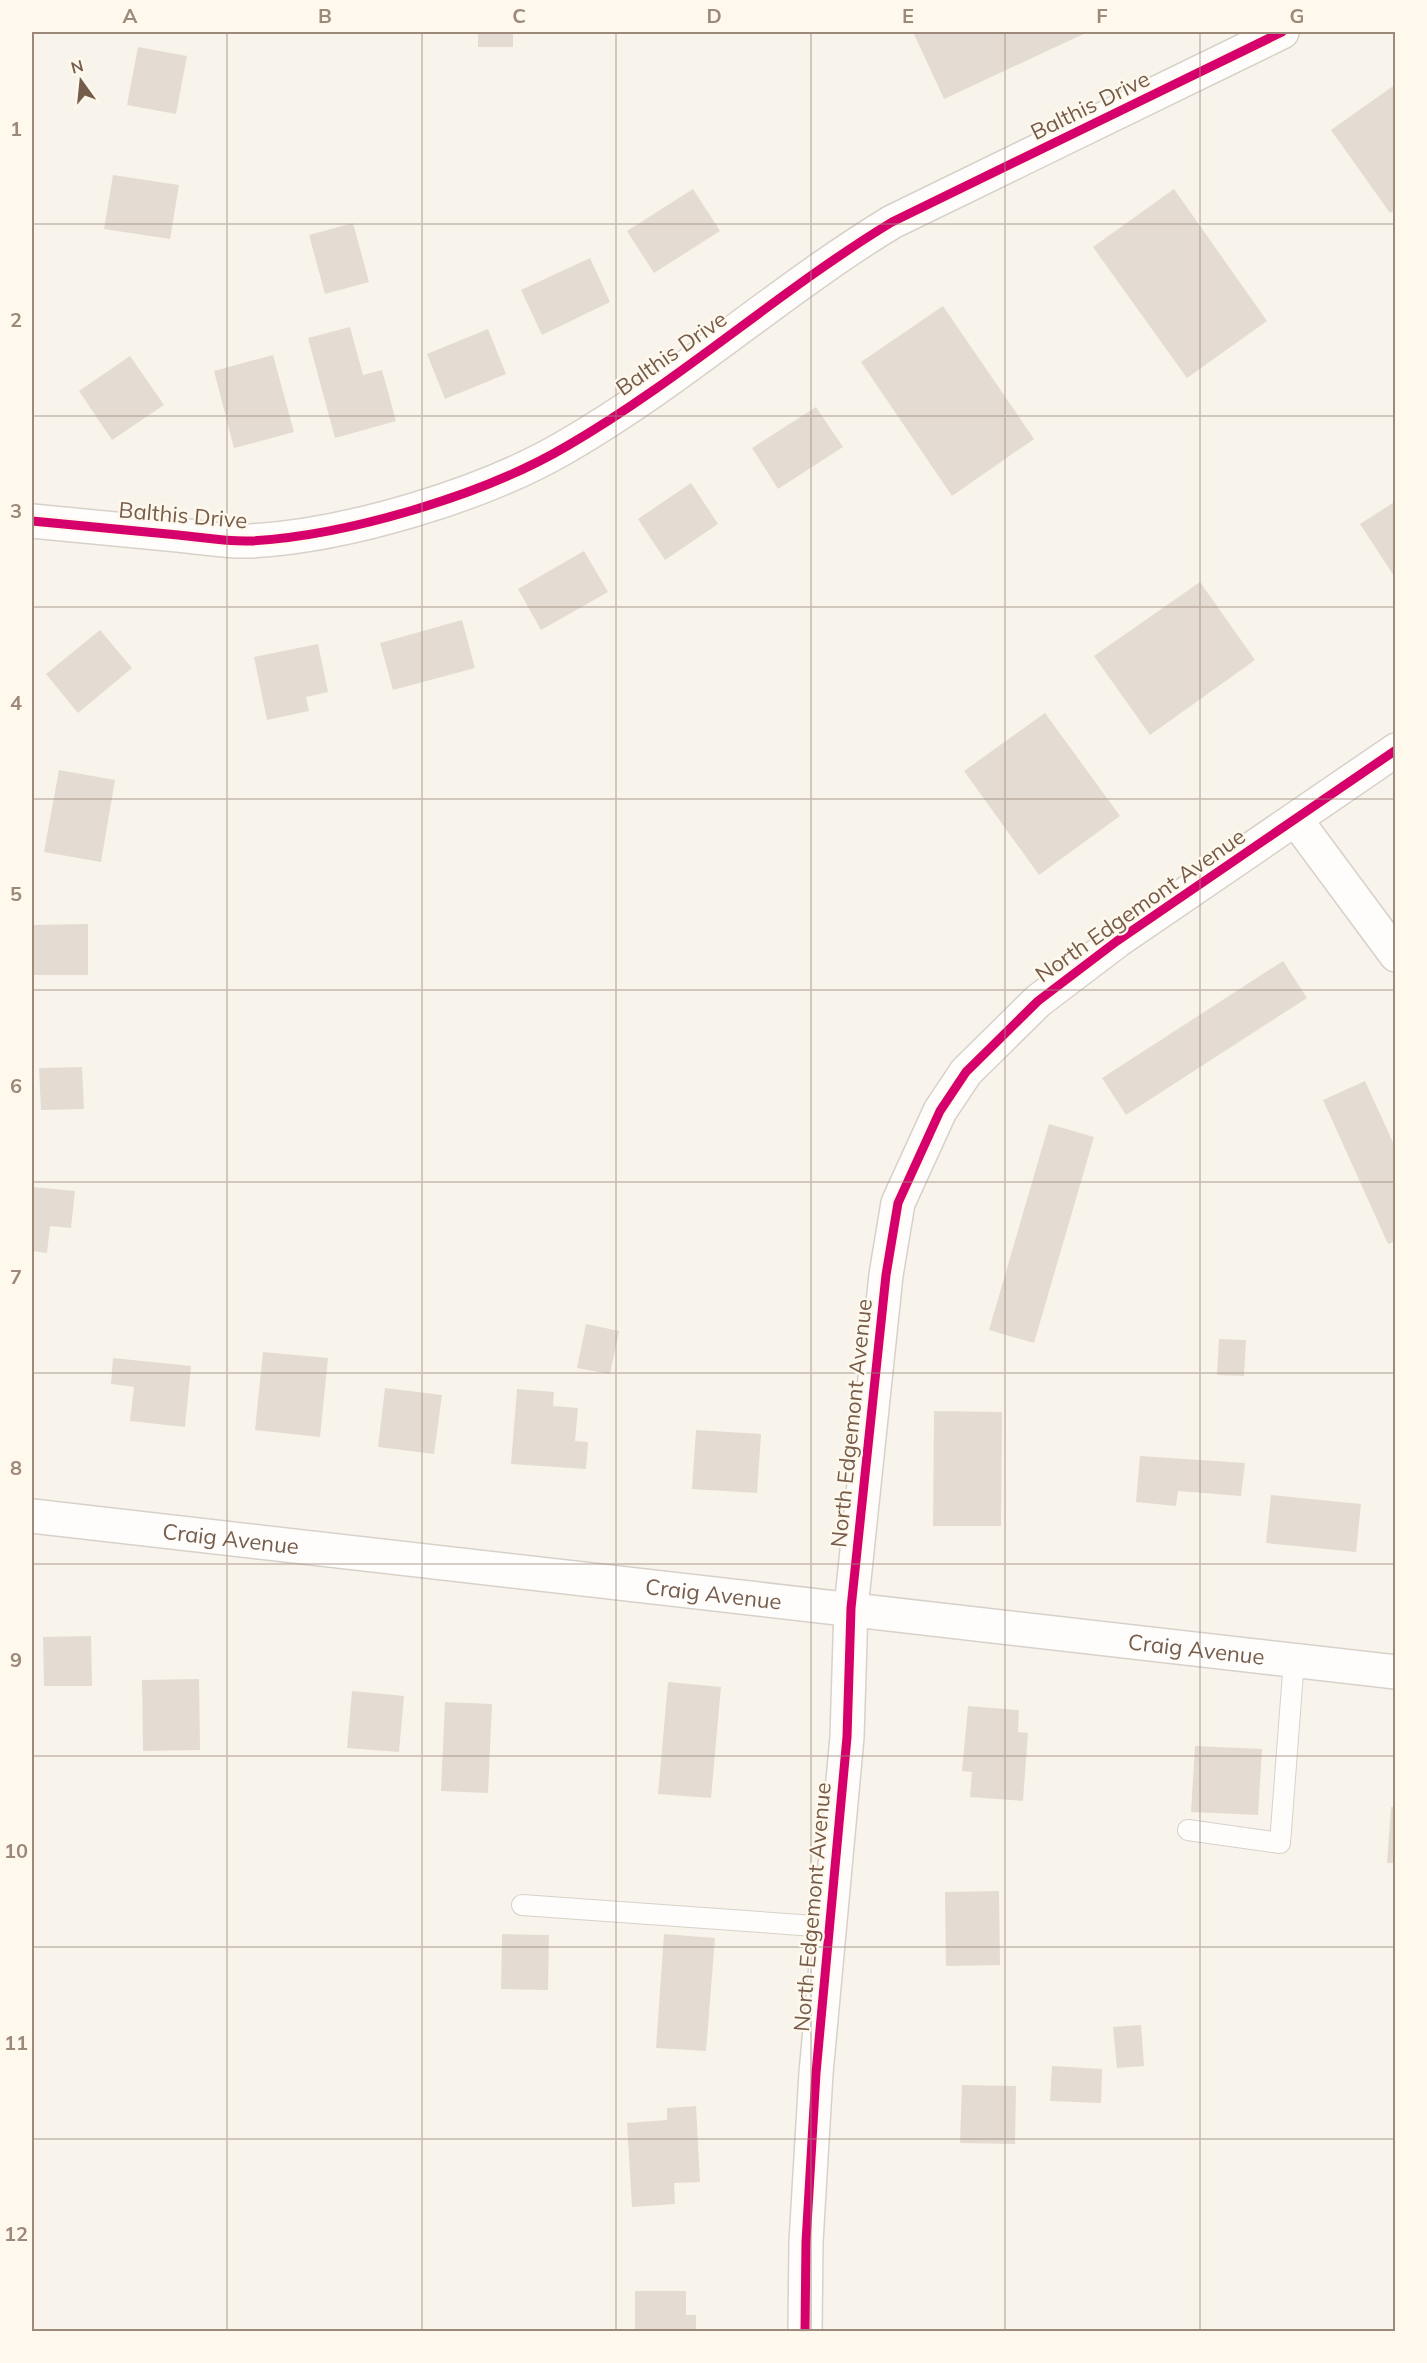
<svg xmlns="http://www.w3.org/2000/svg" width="1427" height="2363" font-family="Mulish,sans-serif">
<rect width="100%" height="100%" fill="#f8f4eb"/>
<g fill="#e4dcd3">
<rect x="478" y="32" width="35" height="15"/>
<polygon points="913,32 1088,32 944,99"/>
<polygon points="138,47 187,56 176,114 127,105"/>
<polygon points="1396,84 1396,209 1390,213 1331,130"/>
<polygon points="113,175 179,185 170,239 104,229"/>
<polygon points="693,189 720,231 654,273 627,231"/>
<polygon points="1174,189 1267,321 1187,378 1093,247"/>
<polygon points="353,223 369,282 325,294 309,235"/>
<polygon points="590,258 610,302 542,335 521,290"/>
<polygon points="943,306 1034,439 952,496 861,362"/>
<polygon points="350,327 363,375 382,370 396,421 335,438 308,338"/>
<polygon points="488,329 506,374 445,399 427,354"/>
<polygon points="273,355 294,432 234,448 214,371"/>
<polygon points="130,356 164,405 112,440 79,391"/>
<polygon points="816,407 843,447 778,489 752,448"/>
<polygon points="691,483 718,524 665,560 638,519"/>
<polygon points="1396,501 1396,579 1360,524"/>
<polygon points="584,551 608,592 541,630 518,589"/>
<polygon points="1200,582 1255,660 1150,735 1094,656"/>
<polygon points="462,620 475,668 393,690 380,643"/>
<polygon points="100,630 132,668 78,713 46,674"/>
<polygon points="318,644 328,692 306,697 309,711 267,720 254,657"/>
<polygon points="1045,713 1120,816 1039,875 964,771"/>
<polygon points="59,770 115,780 101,862 44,852"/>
<polygon points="88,924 88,975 32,975 32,925"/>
<polygon points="1283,961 1307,998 1126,1115 1102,1078"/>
<polygon points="82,1067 84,1109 41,1110 39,1068"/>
<polygon points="1365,1081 1396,1149 1396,1241 1388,1244 1323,1100"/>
<polygon points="1049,1124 1094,1137 1034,1343 989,1330"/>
<polygon points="32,1187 75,1191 71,1228 50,1226 47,1253 32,1251"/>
<polygon points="586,1324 619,1331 610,1374 577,1368"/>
<polygon points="1219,1339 1246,1340 1244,1376 1217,1375"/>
<polygon points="263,1352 328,1358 320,1437 255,1430"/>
<polygon points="113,1358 191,1366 185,1427 130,1421 134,1387 111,1384"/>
<polygon points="385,1388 442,1395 434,1454 378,1447"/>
<polygon points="517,1389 554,1392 553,1406 578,1408 575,1441 588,1442 586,1469 511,1464"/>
<polygon points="934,1411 1002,1412 1001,1526 933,1526"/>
<polygon points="696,1430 761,1434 757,1493 692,1489"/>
<polygon points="1140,1456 1245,1463 1241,1496 1178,1491 1176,1506 1136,1502"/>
<polygon points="1271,1495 1361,1504 1356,1552 1266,1543"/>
<polygon points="91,1636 92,1686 44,1686 43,1637"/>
<polygon points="199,1679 200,1750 143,1751 142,1680"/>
<polygon points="668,1682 721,1687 711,1798 658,1794"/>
<polygon points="352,1691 404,1696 399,1752 347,1748"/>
<polygon points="445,1702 492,1704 488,1793 441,1791"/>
<polygon points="968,1706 1019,1710 1018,1732 1028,1733 1023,1801 970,1797 972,1772 962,1771"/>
<polygon points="1195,1746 1262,1749 1258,1815 1191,1812"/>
<polygon points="1391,1807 1396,1807 1396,1863 1387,1863"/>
<polygon points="999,1891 1000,1965 946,1966 945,1892"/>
<polygon points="502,1934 549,1935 548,1990 501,1989"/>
<polygon points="664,1934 715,1938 706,2051 656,2048"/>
<polygon points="1141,2025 1144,2066 1117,2068 1113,2027"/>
<polygon points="1052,2066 1102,2069 1101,2103 1050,2101"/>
<polygon points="962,2085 1016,2086 1015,2144 960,2143"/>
<polygon points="696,2106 700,2182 674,2183 675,2204 632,2207 627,2123 667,2120 667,2108"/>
<polygon points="635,2291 686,2291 686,2315 696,2315 696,2332 635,2332"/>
</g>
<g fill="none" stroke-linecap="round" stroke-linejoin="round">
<defs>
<g id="service">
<polyline points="1188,1830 1280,1843 1294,1660"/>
<polyline points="522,1905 829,1927"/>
</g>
<g id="minor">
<path d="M32,521C80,526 129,530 178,535C201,537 227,542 250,541C346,536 484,495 567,446C681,380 780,290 892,222L1282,32"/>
<polyline points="1296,820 1396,955"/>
<path id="s1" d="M32,1516L1396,1672"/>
<polyline points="805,2332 806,2242 816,2073 847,1737 851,1608 886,1275 898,1203 940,1111 966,1072 1038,1001 1117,941 1396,750"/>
</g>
</defs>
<use href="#service" stroke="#d7d1c9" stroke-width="22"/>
<use href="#minor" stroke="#d7d1c9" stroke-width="36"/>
<use href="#service" stroke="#fefdfc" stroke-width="20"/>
<use href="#minor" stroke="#fefdfc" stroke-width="33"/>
<defs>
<g id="cycleway">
<path d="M32,521C80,526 129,530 178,535C201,537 227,542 250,541C346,536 484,495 567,446C681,380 780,290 892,222L1282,32"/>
<polyline points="805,2332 806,2242 816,2073 847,1737 851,1608 886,1275 898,1203 940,1111 966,1072 1038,1001 1117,941 1396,750"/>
</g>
</defs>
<use href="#cycleway" stroke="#fff9ed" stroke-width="13"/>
<use href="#cycleway" stroke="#d6006c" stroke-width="9"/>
</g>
<path fill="none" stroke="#9d897a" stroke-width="1.5" stroke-opacity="0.55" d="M227,32V2332M422,32V2332M616,32V2332M811,32V2332M1005,32V2332M1200,32V2332M32,224H1396M32,416H1396M32,607H1396M32,799H1396M32,990H1396M32,1182H1396M32,1373H1396M32,1564H1396M32,1756H1396M32,1947H1396M32,2139H1396"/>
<g text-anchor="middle" stroke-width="4.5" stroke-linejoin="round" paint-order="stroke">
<g font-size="22" fill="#765c4a" stroke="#fff9ed">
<text transform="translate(1090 105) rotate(-26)" y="8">Balthis Drive</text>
<text transform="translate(671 353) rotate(-35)" y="8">Balthis Drive</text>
<text transform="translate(183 515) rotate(5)" y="8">Balthis Drive</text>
<text transform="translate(1140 905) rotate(-35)" y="8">North Edgemont Avenue</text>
<text transform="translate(851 1423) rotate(-84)" y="8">North Edgemont Avenue</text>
<text dy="8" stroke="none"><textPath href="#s1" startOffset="200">Craig Avenue</textPath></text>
<text dy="8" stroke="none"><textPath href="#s1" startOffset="686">Craig Avenue</textPath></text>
<text dy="8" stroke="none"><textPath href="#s1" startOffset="1172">Craig Avenue</textPath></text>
<text transform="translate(812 1907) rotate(-85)" y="8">North Edgemont Avenue</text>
</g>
</g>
<rect width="1427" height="2363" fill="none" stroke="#fff9ed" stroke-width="66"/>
<g transform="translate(81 81) rotate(345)" stroke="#fff9ed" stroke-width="4.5" paint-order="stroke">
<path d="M0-4.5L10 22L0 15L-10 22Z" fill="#765c4a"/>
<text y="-9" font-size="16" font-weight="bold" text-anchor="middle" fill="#765c4a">N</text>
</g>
<rect x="33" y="33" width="1361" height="2297" fill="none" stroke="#9d897a" stroke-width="2"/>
<g font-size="20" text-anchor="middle" font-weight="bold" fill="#9d897a">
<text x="130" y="23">A</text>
<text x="325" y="23">B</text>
<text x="519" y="23">C</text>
<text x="714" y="23">D</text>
<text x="908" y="23">E</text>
<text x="1102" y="23">F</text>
<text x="1297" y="23">G</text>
<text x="16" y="136">1</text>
<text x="16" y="327">2</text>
<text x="16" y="518">3</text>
<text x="16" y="710">4</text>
<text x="16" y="901">5</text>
<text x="16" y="1093">6</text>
<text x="16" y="1284">7</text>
<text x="16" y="1475">8</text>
<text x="16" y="1667">9</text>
<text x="16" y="1858">10</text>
<text x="16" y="2050">11</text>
<text x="16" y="2241">12</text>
</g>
</svg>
